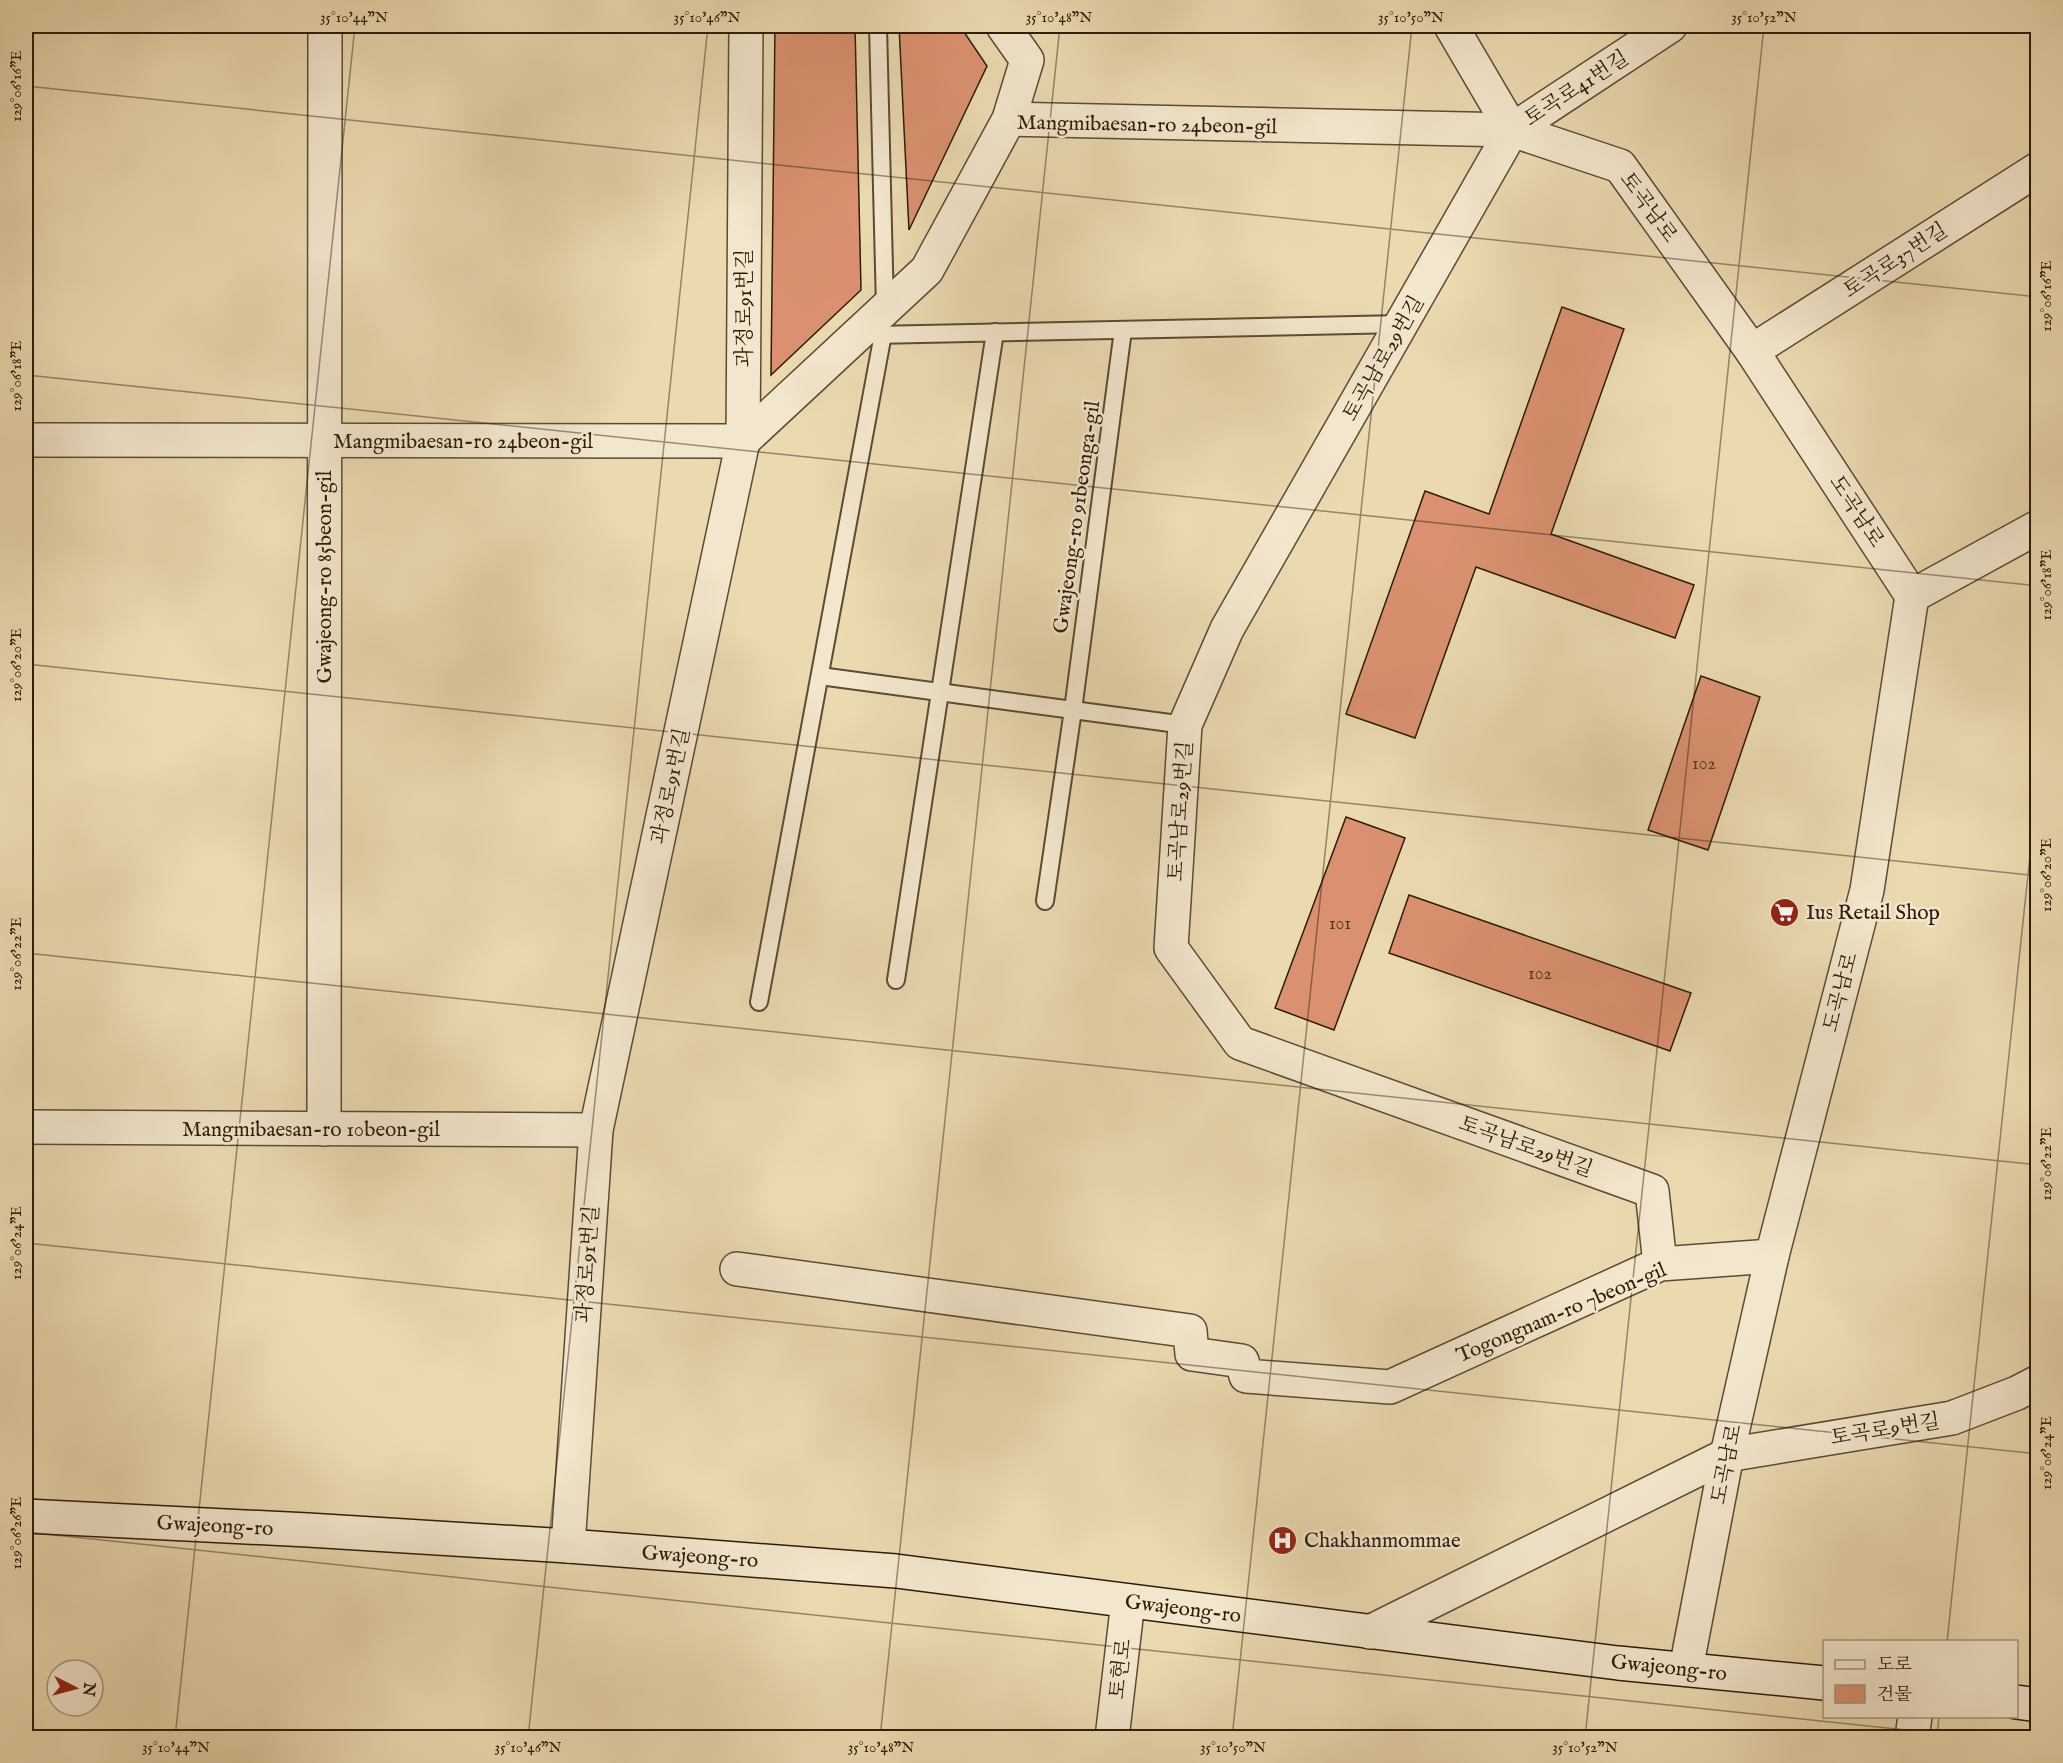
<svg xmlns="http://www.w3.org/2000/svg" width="2063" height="1763" font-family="'IM FELL English','Noto Serif KR',serif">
<rect width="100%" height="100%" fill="#ebd9b0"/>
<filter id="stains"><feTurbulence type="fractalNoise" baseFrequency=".00333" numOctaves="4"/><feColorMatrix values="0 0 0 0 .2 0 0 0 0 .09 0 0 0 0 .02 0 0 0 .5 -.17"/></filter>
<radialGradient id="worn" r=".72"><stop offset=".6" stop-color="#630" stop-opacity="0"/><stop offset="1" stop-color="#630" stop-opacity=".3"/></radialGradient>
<g fill="#db9171" stroke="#2d1c0b" stroke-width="1.5">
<polygon points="775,26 855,26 861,290 771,375"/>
<polygon points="899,26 960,26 987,66 909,230"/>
<polygon points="1562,307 1624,329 1551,534 1694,585 1675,638 1476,567 1415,738 1346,714 1425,491 1489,514"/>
<polygon points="1701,676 1760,697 1708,850 1648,830"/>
<polygon points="1346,817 1405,838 1334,1030 1275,1008"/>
<polygon points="1409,895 1691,993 1670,1051 1389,953"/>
</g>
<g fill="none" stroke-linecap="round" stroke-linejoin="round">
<defs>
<g id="service">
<polyline points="878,26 885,308"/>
<polyline points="873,335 1403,324"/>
<polyline points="820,676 1185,725"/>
<polyline points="1045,901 1073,710 1123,330"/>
<polyline points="896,980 995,332"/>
<polyline points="759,1002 883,334"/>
</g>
<g id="minor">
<polyline points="1451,26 1512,130 1620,166 1752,351 1912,596 1867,890 1772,1256 1727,1455 1686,1669"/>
<polyline points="1009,119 1512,130"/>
<polyline points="1752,351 2038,169"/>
<polyline points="26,440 743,441 927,270 1009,119 1027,60 1003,26"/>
<polyline points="1912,596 2038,527"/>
<polyline points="26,1127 596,1130"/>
<polyline points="324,1129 325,26"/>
<polyline points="1660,1264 1652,1191 1240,1043 1171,948 1185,725 1227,629 1512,130 1670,26"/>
<polyline points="737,1269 1190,1331 1192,1354 1242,1361 1246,1376 1390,1387 1660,1264 1772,1256"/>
<polyline points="568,1546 596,1130 743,441 746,26"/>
<polyline points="1370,1632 1727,1455 1952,1418 2017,1393 2038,1382"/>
<polyline points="1112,1738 1128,1601"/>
<polyline points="1912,1738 1915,1716"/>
</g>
<g id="secondary">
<polyline points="26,1516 308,1530 568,1546 896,1571 1618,1663 1824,1683"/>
<polyline points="2016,1702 2038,1705"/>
</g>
</defs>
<use href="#service" stroke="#5c4b34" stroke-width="20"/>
<use href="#minor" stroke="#5c4b34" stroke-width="36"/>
<use href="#secondary" stroke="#2d1c0b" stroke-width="36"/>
<use href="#service" stroke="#f2e6cc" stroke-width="16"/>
<use href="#minor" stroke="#f2e6cc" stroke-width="33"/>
<use href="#secondary" stroke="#f2e6cc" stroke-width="33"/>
</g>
<path fill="none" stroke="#2d1c0b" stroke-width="1.5" stroke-opacity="0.45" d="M26,86L2038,297M26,375L2038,586M26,664L2038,876M26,953L2038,1165M26,1243L2038,1454M26,1532L1982,1738M1947,1642L2038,780M175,1738L355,26M528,1738L708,26M880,1738L1060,26M1232,1738L1412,26M1585,1738L1764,26M1937,1738L1939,1716"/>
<defs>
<symbol id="supermarket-disc" viewBox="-11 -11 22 22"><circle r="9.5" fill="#8f2418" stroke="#f2e6cc"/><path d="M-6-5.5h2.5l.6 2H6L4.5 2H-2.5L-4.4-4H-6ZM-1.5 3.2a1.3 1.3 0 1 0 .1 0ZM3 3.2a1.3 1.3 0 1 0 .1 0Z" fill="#fff"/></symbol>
<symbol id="hospital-disc" viewBox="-11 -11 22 22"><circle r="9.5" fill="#8f2418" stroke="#f2e6cc"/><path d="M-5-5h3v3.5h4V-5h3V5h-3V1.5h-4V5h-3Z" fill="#fff"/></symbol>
</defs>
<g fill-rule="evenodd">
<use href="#supermarket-disc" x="1768" y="896" width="33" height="33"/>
<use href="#hospital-disc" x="1266" y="1524" width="33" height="33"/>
</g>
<g text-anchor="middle" stroke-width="5" stroke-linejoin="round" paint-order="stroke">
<g font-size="18" fill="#583924">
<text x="1704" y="769">102</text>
<text x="1340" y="929">101</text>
<text x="1540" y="979">102</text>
</g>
<g font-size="21" fill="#2d1c0b" stroke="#f2e6cc">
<text transform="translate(1576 88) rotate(-33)" y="7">토곡로41번길</text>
<text transform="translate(1147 124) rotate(1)" y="7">Mangmibaesan-ro 24beon-gil</text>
<text transform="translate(1649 207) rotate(54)" y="7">토곡남로</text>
<text transform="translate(1895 260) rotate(-33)" y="7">토곡로37번길</text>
<text transform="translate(744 308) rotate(-90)" y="7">과정로91번길</text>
<text transform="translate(1383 358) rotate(-60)" y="7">토곡남로29번길</text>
<text x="463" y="448">Mangmibaesan-ro 24beon-gil</text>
<text transform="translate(1857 511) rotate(57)" y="7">도곡남로</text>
<text transform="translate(1076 517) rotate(-82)" y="7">Gwajeong-ro 91beonga-gil</text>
<text transform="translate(324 577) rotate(-90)" y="7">Gwajeong-ro 85beon-gil</text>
<text transform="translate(670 786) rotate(-78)" y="7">과정로91번길</text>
<text transform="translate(1180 811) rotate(-86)" y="7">토곡남로29번길</text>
<text transform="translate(1840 992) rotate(-75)" y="7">도곡남로</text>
<text x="311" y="1136">Mangmibaesan-ro 10beon-gil</text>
<text transform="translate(1526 1146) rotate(20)" y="7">토곡남로29번길</text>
<text transform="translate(587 1264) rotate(-86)" y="7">과정로91번길</text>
<text transform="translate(1561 1312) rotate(-23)" y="7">Togongnam-ro 7beon-gil</text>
<text transform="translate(1885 1429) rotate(-9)" y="7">토곡로9번길</text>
<text transform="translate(1726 1464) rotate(-78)" y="7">도곡남로</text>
<text transform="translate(215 1525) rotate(3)" y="7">Gwajeong-ro</text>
<text transform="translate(700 1556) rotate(4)" y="7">Gwajeong-ro</text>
<text transform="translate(1183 1608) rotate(7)" y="7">Gwajeong-ro</text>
<text transform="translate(1669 1667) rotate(6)" y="7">Gwajeong-ro</text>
<text transform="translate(1120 1669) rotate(-83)" y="7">토현로</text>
</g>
<g font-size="21" fill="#2d1c0b" stroke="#f2e6cc" text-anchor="start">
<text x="1806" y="919">Ius Retail Shop</text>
<text x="1304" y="1547">Chakhanmommae</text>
</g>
</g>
<rect width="2063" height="1763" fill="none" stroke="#ebd9b0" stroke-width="66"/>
<rect x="1823" y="1640" width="195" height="78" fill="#f2e6cc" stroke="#a3957f" stroke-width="1.5"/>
<rect x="1835" y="1660" width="30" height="9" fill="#f2e6cc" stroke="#a3957f" stroke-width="1.5"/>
<text x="1877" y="1670" font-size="18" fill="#2d1c0b">도로</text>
<rect x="1835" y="1685" width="30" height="18" fill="#db9171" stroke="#a3957f" stroke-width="1.5"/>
<text x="1877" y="1700" font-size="18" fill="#2d1c0b">건물</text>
<g transform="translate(75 1688) rotate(96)"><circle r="28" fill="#f2e6cc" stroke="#a3957f" stroke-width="1.5"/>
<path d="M0-4.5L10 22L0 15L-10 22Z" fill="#8f2418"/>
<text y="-9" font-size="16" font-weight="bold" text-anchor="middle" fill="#2d1c0b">N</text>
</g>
<rect x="33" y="33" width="1997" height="1697" fill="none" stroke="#2d1c0b" stroke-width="2"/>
<g font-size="15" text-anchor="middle" fill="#2d1c0b">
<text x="354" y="22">35°10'44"N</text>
<text x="707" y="22">35°10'46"N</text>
<text x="1059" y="22">35°10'48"N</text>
<text x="1411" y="22">35°10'50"N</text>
<text x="1764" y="22">35°10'52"N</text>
<text transform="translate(16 86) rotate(-90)" y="5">129°06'16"E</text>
<text transform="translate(2046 296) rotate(-90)" y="5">129°06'16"E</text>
<text transform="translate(16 376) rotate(-90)" y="5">129°06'18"E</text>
<text transform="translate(2046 585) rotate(-90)" y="5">129°06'18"E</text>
<text transform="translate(16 665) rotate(-90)" y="5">129°06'20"E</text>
<text transform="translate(2046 875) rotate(-90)" y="5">129°06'20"E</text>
<text transform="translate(16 954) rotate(-90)" y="5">129°06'22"E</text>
<text transform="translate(2046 1164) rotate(-90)" y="5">129°06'22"E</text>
<text transform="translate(16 1243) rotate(-90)" y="5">129°06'24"E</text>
<text transform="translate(2046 1453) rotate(-90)" y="5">129°06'24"E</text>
<text transform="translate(16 1533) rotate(-90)" y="5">129°06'26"E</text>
<text x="176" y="1752">35°10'44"N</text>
<text x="528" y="1752">35°10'46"N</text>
<text x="881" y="1752">35°10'48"N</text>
<text x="1233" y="1752">35°10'50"N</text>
<text x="1585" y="1752">35°10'52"N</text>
</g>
<rect width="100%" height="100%" filter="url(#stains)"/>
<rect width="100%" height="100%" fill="url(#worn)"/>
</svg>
